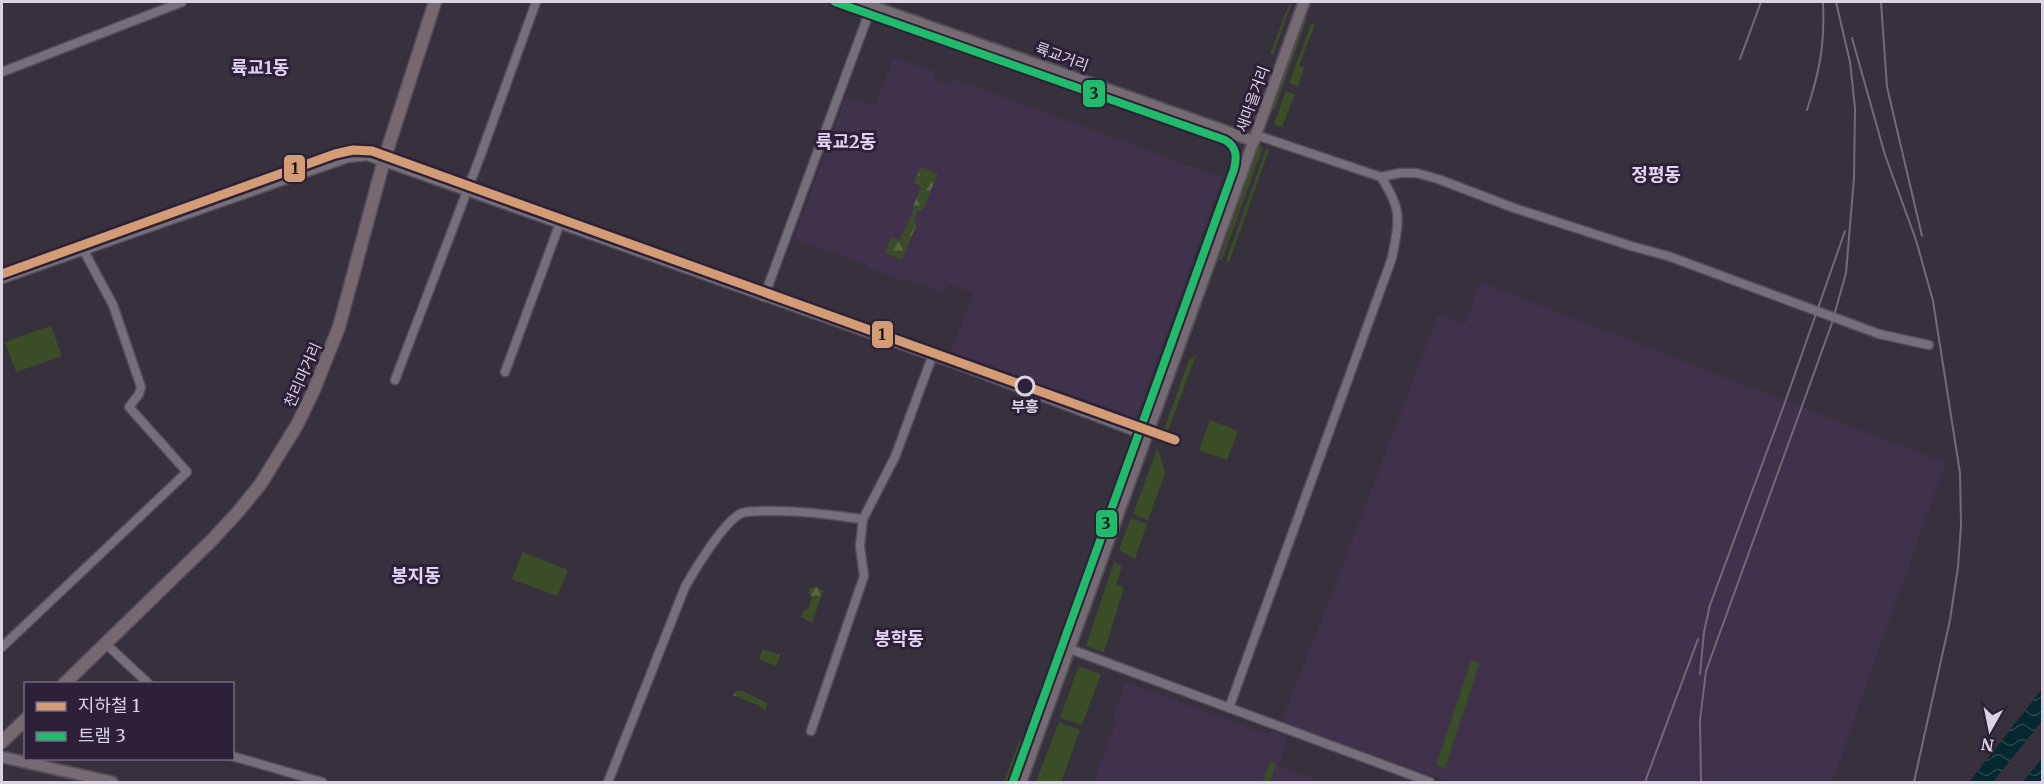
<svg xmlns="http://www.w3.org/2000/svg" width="2044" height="784" font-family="Merriweather,'Noto Sans KR',serif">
<defs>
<pattern id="forest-firs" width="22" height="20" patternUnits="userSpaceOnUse" patternTransform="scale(1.5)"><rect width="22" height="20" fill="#3b4d27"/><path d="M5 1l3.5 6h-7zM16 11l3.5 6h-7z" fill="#576646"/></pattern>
<pattern id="water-waves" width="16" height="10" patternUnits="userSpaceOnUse" patternTransform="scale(1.5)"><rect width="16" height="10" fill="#05272f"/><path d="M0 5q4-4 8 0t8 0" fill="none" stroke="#29454d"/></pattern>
</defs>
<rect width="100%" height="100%" fill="#37313d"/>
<g fill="#40314d">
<polygon points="894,58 936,72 933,79 952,86 955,79 1222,178 1136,418 951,352 974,293 948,284 944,292 906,279 904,281 867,268 867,265 794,239 846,96 875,106"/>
<polygon points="1480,282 1945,463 1832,782 1450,782 1281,722 1323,618 1438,315 1465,324"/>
<polygon points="1126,682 1263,733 1273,731 1287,736 1278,766 1322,782 1094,782 1117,720 1113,717"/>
</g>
<g fill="#3b4d27">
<polygon points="1290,2 1292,2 1273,55 1270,54"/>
<polygon points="1304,20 1306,21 1275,109 1273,108"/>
<polygon points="1313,23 1315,24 1299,66 1304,68 1298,86 1289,83 1311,24"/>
<polygon points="1286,91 1295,94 1282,127 1274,124"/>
<polygon points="1259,146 1263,147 1222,260 1219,259"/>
<polygon points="1266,149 1269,150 1229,262 1226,261"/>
<polygon points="1231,167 1233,168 1205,244 1203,243"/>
<polygon points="1199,252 1202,253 1147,404 1145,403"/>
<polygon points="51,326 62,356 16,372 5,342"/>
<polygon points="1196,355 1166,436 1162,435 1189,360"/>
<polygon points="1210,420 1238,431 1227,460 1199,450"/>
<polygon points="1157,449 1158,449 1165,473 1148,520 1133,514"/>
<polygon points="1131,518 1147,524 1135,559 1119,550"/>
<polygon points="523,552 568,570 557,596 512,579"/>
<polygon points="1114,562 1122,566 1116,585 1124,588 1104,652 1086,646"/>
<polygon points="1471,660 1480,663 1445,768 1436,765"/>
<polygon points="1081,667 1101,674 1082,725 1060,718 1078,668"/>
<polygon points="1059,722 1080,730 1061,782 1036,782"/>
<polygon points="1019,741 1023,743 1009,782 1004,782"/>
</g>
<g fill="url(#forest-firs)">
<polygon points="921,167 938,174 922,211 918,210 913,221 917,223 902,260 885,253 891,237 900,240 915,207 913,206 921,187 914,183"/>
<polygon points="818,587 823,591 812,623 801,617 805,609 808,609 812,598 809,593 810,588"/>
<polygon points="763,649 780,655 776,666 759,659"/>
<polygon points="736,691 742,691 767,703 765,711 758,705 733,695"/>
<polygon points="1270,762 1276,764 1270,782 1263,782"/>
</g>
<g fill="url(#water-waves)">
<polygon points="2042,689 2042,721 1993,782 1969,782"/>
<polygon points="2042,758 2042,782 2023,782"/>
</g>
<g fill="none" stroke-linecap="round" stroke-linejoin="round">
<defs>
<g id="minor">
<polyline points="2,72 182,2"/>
<polyline points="1256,135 1381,177 1400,173 1416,173 1438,179 1514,208 1631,246 1668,256 1879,334 1929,345"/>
<polyline points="2,279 348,158 367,156 958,365 1147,436"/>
<polyline points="764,297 873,2"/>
<polyline points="505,372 560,223"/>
<polyline points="395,380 480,157 536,2"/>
<polyline points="106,644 149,684"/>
<polyline points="2,647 187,472 129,407 139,394 141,387 113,305 84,251"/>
<polyline points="1070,649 1430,782"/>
<path d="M1229,708L1392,258C1399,220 1403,211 1381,177"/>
<polyline points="811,731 864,576 860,546 863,519"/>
<polyline points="232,756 322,782"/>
<path d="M608,782L685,587C695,569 724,521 742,513C749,511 759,511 766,511C799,510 830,515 863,519L895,457L932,357"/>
</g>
<g id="major">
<polyline points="860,2 1254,141"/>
<polyline points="2,757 112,782"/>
<polyline points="1021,782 1304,2"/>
</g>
<g id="highway">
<polyline points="64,684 212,540 237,513 260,485 297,425 313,392 339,327 384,160 435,2"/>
<polyline points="2,742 26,719"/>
</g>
</defs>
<use href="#minor" stroke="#534e59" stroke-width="11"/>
<use href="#major" stroke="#534e59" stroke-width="14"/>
<use href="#highway" stroke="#534e59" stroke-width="15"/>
<use href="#minor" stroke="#746f79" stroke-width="8"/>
<use href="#major" stroke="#776b73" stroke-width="10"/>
<use href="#highway" stroke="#76686f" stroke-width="12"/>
<g stroke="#706c75" stroke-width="2">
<polyline points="1881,2 1887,87 1922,236"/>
<polyline points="1852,38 1885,155 1916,240 1933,301 1960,473 1961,525 1958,567 1950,620 1914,782"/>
<polyline points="1740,59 1761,2"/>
<path d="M1807,110C1820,70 1825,44 1823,2"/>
<polyline points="1700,674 1704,632 1710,605 1783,408 1845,231"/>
<polyline points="1645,782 1698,639"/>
<polyline points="1701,782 1700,720 1706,671 1797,420 1832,323 1846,273 1854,178 1855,108 1850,62 1836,2"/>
</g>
<defs>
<path id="tram-1" d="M835,2L1225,140C1237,147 1237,157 1234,169L1013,782"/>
</defs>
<use href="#tram-1" stroke="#2d2139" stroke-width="12"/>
<use href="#tram-1" stroke="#20bc6c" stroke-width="8"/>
<defs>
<polyline id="metro-1" points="2,274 335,154 353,150 372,151 1175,440"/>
</defs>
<use href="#metro-1" stroke="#2d2139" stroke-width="14"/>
<use href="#metro-1" stroke="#d39c74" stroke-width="9"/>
</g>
<circle fill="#2d2139" stroke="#dad3e2" stroke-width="3" cx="1025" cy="386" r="9"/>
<g text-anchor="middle" stroke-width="6" stroke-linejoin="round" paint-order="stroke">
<g font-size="15" fill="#dad3e2" stroke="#2d2139">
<text transform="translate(1062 57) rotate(20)" y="5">륙교거리</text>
<text transform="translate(1253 99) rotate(-70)" y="5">새마을거리</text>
<text transform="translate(303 375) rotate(-66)" y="5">천리마거리</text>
</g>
<g font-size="15" font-weight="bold" fill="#dad3e2" stroke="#2d2139">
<text x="1025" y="412">부흥</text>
</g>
<g font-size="18" font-weight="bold" fill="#e3d3f3" stroke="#2d2139">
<text x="260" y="74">륙교1동</text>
<text x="846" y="148">륙교2동</text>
<text x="1656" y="181">정평동</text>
<text x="416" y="582">봉지동</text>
<text x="899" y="645">봉학동</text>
</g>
</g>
<g stroke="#2d2139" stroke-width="2">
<rect x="1082" y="79" width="24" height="29" rx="6" fill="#20bc6c"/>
<rect x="283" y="154" width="23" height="29" rx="6" fill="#d39c74"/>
<rect x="871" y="320" width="23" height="29" rx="6" fill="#d39c74"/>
<rect x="1095" y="509" width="23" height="29" rx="6" fill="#20bc6c"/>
</g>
<g font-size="16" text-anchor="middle" font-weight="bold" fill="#111">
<text x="1094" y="99">3</text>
<text x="295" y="174">1</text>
<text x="882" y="340">1</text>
<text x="1106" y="529">3</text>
</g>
<rect width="2044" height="784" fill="none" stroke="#dad3e2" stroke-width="6"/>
<rect x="24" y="682" width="210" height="78" fill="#2d2139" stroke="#72687d" stroke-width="1.5"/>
<rect x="36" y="702" width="30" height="9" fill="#d39c74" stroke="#72687d" stroke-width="1.5"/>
<text x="78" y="712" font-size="18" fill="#dad3e2">지하철 1</text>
<rect x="36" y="732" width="30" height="9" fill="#20bc6c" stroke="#72687d" stroke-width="1.5"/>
<text x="78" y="742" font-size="18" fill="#dad3e2">트램 3</text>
<g transform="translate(1990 730) rotate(189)" stroke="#2d2139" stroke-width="4.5" paint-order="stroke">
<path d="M0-4.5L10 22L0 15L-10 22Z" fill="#dad3e2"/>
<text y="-9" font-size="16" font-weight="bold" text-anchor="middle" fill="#dad3e2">N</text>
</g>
</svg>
